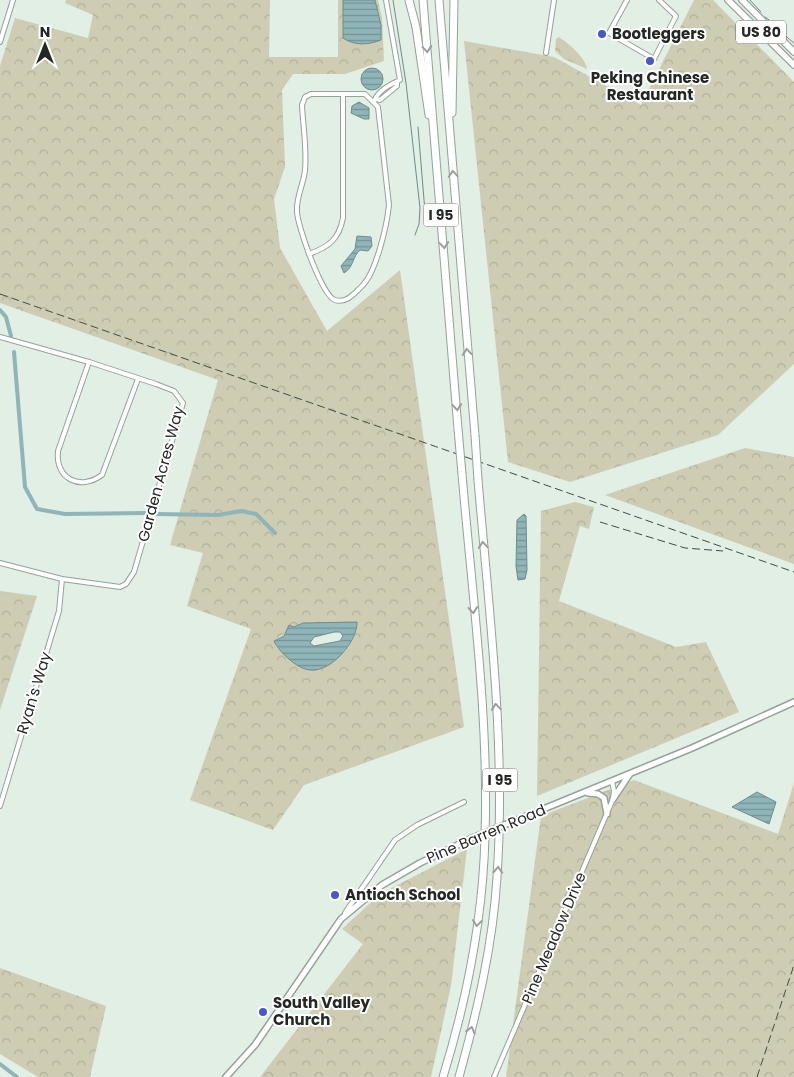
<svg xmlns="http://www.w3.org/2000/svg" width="794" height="1077" font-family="Poppins,sans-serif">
<defs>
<pattern id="forest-crowns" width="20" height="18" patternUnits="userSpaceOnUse" patternTransform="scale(1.25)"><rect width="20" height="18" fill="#cecdb3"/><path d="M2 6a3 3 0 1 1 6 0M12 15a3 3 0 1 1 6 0" fill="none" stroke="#b1b09a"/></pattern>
<pattern id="water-rules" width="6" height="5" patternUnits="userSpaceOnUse" patternTransform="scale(1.25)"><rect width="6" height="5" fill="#8fb5b8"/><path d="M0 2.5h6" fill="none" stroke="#749395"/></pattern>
</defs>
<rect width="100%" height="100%" fill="#e1efe4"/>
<g fill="url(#forest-crowns)" fill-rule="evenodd">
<path d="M66,0H270L269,57H338V0H378L382,18L384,61L345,74H293L282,90L285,167L274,199L280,248L327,331L400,270L464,727L304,785L273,830L190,800L251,629L187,606L203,553L170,545L218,380L0,303V66L15,18L88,38L93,15L65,3ZM357,622C358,634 347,653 336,660C329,665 314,667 305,669L277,648L274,641L294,627L303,623Z"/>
<polygon points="694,0 713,0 794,82 794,364 718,435 570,482 508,462 464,41 554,57 641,105"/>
<path d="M559,37C569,44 585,57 587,69L564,59L555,51L556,39Z"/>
<polygon points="745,448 794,457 794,564 605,495"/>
<polygon points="575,502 594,507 589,529 580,526 559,601 676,647 706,642 739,712 537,796 541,511"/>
<polygon points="0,591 37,596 0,710"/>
<polygon points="634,780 778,834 794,783 794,1077 506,1077 541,816"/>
<polygon points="467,849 451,986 431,1077 260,1077 363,944 342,929 380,894"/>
<polygon points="0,968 106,1006 90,1077 38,1077 0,1054"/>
</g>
<g fill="url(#water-rules)" stroke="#6f8b8c" fill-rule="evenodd">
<path d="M343,0H375L381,25V40C368,45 355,46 343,38Z"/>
<circle cx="372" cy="79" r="11"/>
<polygon points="359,102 369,108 369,119 364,119 351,113 352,106"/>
<path d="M357,236L371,237L372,246L368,251L360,250C352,257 354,267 344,273L341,266L355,249Z"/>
<polygon points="524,514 526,516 527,570 525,579 518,580 516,566 517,520"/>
<path d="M357,622C358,642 328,677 305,669C295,666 278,651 274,641L284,636L289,625L294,627L303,623ZM334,632H340L343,636L340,641L314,646L310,643L314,637Z"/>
<polygon points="757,792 776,802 769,824 732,807"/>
</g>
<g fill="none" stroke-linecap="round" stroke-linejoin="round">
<g stroke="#6f8b8c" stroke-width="1">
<polyline points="393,0 406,83 420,208 419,224 415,235"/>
<polyline points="750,0 761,12"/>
<polyline points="765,17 772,22"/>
<polyline points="776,28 794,43"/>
<polyline points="418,127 425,212"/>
</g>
<g stroke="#8fb5b8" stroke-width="4">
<polyline points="0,310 6,317 11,336"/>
<polyline points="14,352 25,487 37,509 65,514 146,513"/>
<polyline points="155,514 218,515 241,511 256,514 275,533"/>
<polyline points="0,1064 17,1077"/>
</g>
<defs>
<g id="street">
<polyline points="627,0 609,33 654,59 676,16 659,0"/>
<polyline points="0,42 13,0"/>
<polyline points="546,53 554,0"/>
<path d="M311,94H365L378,107L389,205C387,225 376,274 361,287C355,293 346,304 335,300C322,296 297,225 297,211C296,197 304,183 305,170C307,149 303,126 302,105L305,97Z"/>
<polyline points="376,99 380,100 397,86 397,82"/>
<path d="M374,101C379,90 389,85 400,80L386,0"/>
<path d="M309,254C329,247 339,239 343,218V95"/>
<polyline points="0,337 89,362 156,384 174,391 183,403 134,572 126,584 120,587 62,579 0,563"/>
<path d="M89,362L58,451C55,479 80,491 102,475L138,379"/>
<polyline points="0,806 59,611 62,579"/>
<polyline points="345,913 395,840 417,825 464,802"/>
<polyline points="494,1077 613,799 614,791 612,781"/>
</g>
<g id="secondary">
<polyline points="588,793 598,794 604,798 607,814"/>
<polyline points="613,799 629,775"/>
<polyline points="519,819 692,748 794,702"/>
<polyline points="226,1077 255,1045 341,919 382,885 420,863 470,839"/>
</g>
<g id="primary">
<polyline points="728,0 794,65"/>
<polyline points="742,0 794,52"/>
</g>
<g id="highway">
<polyline points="409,0 416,27 429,115"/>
<polyline points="423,0 458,429"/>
<polyline points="439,0 475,435"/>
<polyline points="452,113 454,0"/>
<path d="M443,1077C467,999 483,918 485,836C489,716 472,594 462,474"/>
<path d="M459,1077C477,1012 493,945 497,877C506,745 489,611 478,480"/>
</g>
</defs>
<use href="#street" stroke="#94a298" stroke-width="6"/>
<use href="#secondary" stroke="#94a298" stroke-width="8"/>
<use href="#primary" stroke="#94a298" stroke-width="8"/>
<use href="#highway" stroke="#94a298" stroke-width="9"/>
<use href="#street" stroke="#fff" stroke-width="4"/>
<use href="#secondary" stroke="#fff" stroke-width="5"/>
<use href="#primary" stroke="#fff" stroke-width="5.5"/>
<use href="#highway" stroke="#fff" stroke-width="7"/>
<g stroke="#444b46" stroke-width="1" stroke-dasharray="8 4" stroke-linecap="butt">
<polyline points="0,294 794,572"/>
<polyline points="600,522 685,548 723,551"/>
<polyline points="757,1077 794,965"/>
</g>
<defs>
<polyline id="secondary-bridge" points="470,839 519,819"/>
<g id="highway-bridge">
<polyline points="458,429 462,474"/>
<polyline points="475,435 478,480"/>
</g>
</defs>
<use href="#secondary-bridge" stroke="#94a298" stroke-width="8" stroke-linecap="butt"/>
<use href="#highway-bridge" stroke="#94a298" stroke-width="9" stroke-linecap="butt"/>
<use href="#secondary-bridge" stroke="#fff" stroke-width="5"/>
<use href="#highway-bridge" stroke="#fff" stroke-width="7"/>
</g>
<defs><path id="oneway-chevron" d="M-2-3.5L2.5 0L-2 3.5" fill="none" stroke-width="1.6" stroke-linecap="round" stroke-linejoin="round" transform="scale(1.25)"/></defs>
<g stroke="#9c9e9c">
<use href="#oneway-chevron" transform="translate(427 49) rotate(85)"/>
<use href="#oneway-chevron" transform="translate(453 174) rotate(-94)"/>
<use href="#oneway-chevron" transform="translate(444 245) rotate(85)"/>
<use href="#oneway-chevron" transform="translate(467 352) rotate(-95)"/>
<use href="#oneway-chevron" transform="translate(457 407) rotate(85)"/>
<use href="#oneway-chevron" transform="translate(483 545) rotate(-95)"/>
<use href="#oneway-chevron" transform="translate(473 610) rotate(85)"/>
<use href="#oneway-chevron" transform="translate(496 707) rotate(-95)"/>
<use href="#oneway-chevron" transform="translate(498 870) rotate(-87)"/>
<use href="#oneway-chevron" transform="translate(477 923) rotate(97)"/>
<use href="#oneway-chevron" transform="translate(471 1030) rotate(-76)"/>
</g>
<g fill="#4957cc" stroke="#fff" stroke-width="2">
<circle cx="602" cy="34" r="5"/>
<circle cx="650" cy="61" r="5"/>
<circle cx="335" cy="895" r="5"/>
<circle cx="263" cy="1012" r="5"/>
</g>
<g text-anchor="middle" stroke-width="4" stroke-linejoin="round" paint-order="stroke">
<g fill="#fff" stroke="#656866" stroke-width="1">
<rect x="736" y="20.5" width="50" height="23" rx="4"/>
<rect x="423.5" y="203.5" width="35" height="23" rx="4"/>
<rect x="482.5" y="768.5" width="35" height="23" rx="4"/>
</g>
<g font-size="14" font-weight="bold" fill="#232824">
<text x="761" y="37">US 80</text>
<text x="441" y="220">I 95</text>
<text x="500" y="785">I 95</text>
</g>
<g font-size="15" font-weight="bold" fill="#232824" stroke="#fff" text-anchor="start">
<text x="612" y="39">Bootleggers</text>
<text x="650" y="83" text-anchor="middle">Peking Chinese<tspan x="650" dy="17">Restaurant</tspan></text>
<text x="345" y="900">Antioch School</text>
<text x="273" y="1008">South Valley<tspan x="273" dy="17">Church</tspan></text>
</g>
<g font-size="15" fill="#232824" stroke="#fff">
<text transform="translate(161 474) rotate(-75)" y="5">Garden Acres Way</text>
<text transform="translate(34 693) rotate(-73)" y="5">Ryan's Way</text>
<text transform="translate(486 834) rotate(-23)" y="5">Pine Barren Road</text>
<text transform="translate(554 938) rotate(-67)" y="5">Pine Meadow Drive</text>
</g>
</g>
<g transform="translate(45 45)" stroke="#ffffff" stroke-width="4" paint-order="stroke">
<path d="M0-4L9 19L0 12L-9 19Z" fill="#232824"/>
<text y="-8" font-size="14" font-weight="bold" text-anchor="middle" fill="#232824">N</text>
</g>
</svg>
